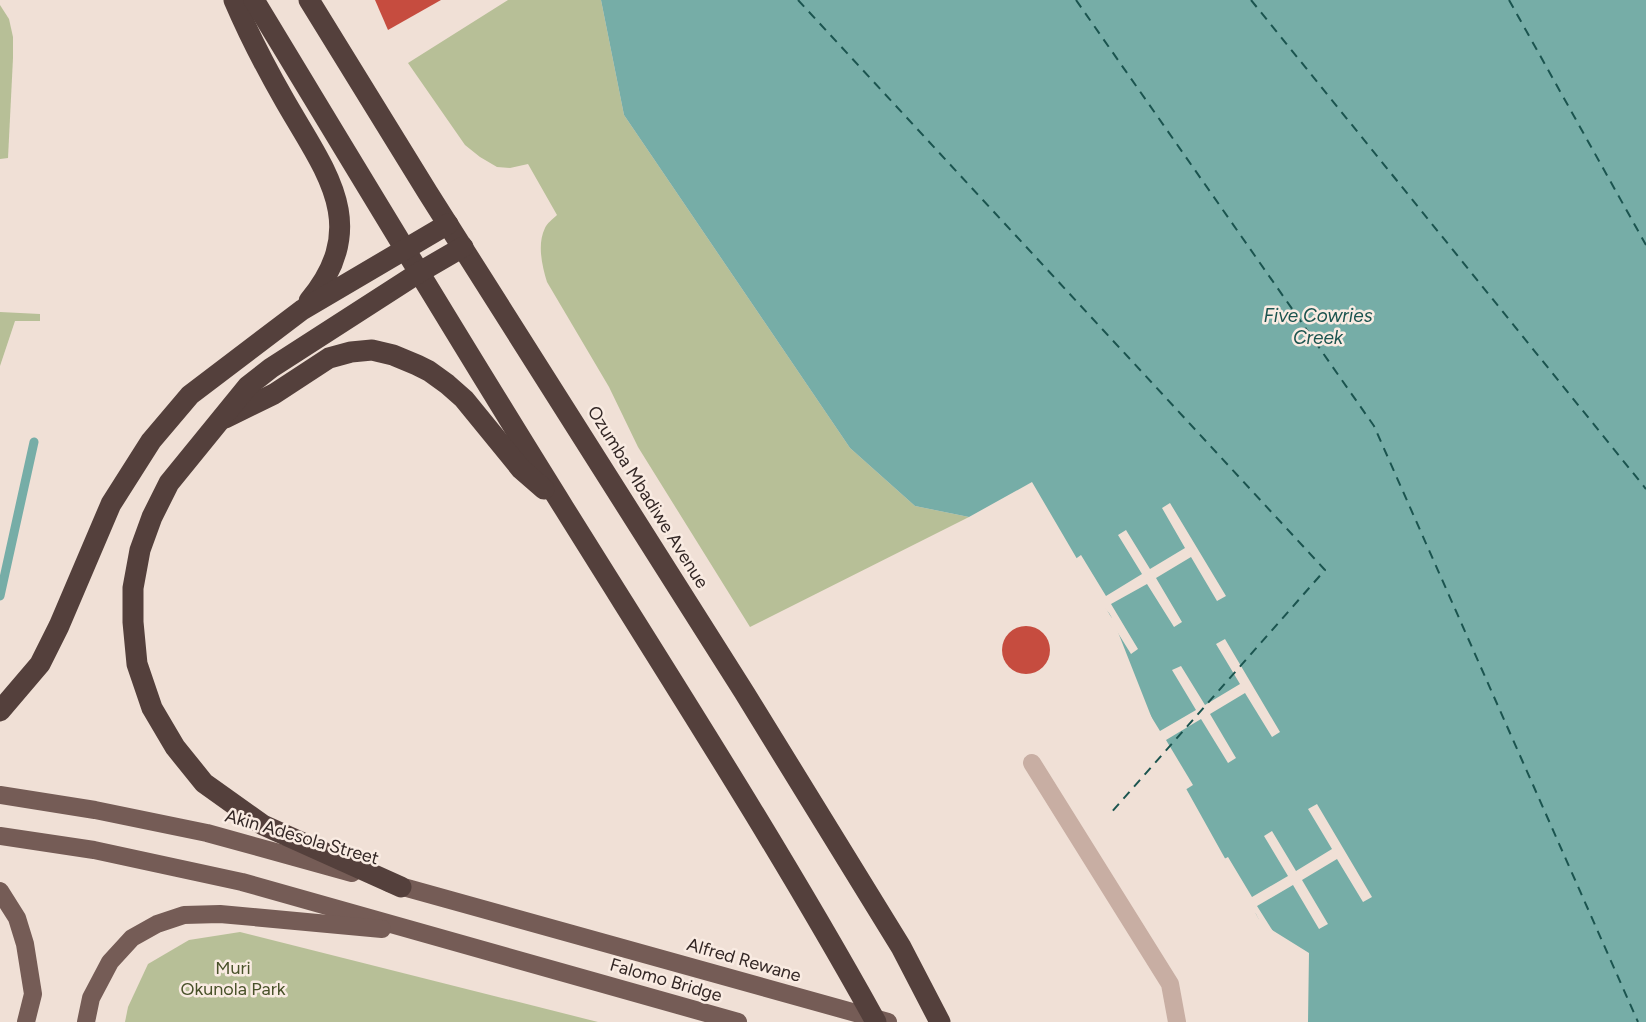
<svg xmlns="http://www.w3.org/2000/svg" width="1646" height="1022" font-family="Figtree,sans-serif">
<rect width="100%" height="100%" fill="#f0e0d6"/>
<g fill="#b7bf97">
<path d="M508,0H601L624,115L850,448L915,506L969,517L750,627L638,447L609,387L547,282C542,266 537,244 545,228C547,223 553,219 557,215L528,164L510,168L497,167L480,157L465,145L408,63Z"/>
<polygon points="0,5 9,19 13,37 13,58 8,158 0,159"/>
<polygon points="0,312 40,314 40,321 15,321 0,366"/>
<polygon points="240,932 598,1022 125,1022 128,1007 148,964 189,940"/>
</g>
<polygon fill="#76ada7" points="601,0 1646,0 1646,1022 1308,1022 1309,953 1261,923 1164,749 1114,622 1032,482 969,517 915,506 850,448 624,115"/>
<g fill="#f0e0d6">
<polygon points="1170,503 1226,596 1217,601 1191,557 1156,578 1182,622 1174,627 1147,584 1111,604 1138,649 1131,654 1103,609 1112,618 1109,613 1098,601 1074,560 1081,555 1106,596 1142,574 1118,535 1126,530 1150,569 1185,548 1162,508"/>
<polygon points="1225,639 1280,732 1272,737 1245,693 1210,714 1236,758 1228,763 1201,719 1166,740 1193,785 1185,790 1161,750 1160,748 1167,754 1158,743 1141,700 1160,731 1196,710 1172,670 1181,666 1205,705 1240,684 1216,644"/>
<polygon points="1317,804 1372,897 1363,902 1337,859 1302,880 1328,924 1319,929 1293,885 1257,906 1276,936 1258,925 1252,914 1259,920 1256,914 1247,905 1222,860 1228,857 1252,897 1288,876 1264,836 1272,831 1296,871 1332,849 1308,809"/>
</g>
<g fill="none" stroke-linecap="round" stroke-linejoin="round">
<polyline stroke="#76ada7" stroke-width="9" points="0,596 34,442"/>
<g stroke="#1b544f" stroke-width="2" stroke-dasharray="9 7" stroke-linecap="butt">
<polyline points="798,0 1325,570 1109,815"/>
<polyline points="1076,0 1374,426 1638,1022"/>
<polyline points="1251,0 1646,489"/>
<polyline points="1509,0 1646,245"/>
</g>
</g>
<g fill="#c64c3f">
<polygon points="375,0 441,0 388,30"/>
<circle cx="1026" cy="650" r="24"/>
</g>
<g fill="none" stroke-linecap="round" stroke-linejoin="round">
<polyline stroke="#c8aea3" stroke-width="18" points="1032,763 1170,984 1177,1022"/>
<g stroke="#755c56" stroke-width="18">
<polyline points="0,795 95,810 207,833 352,873"/>
<polyline points="0,836 94,850 242,882 738,1022"/>
<polyline points="389,883 888,1022"/>
<polyline points="0,891 17,918 25,944 33,994 26,1022"/>
<polyline points="86,1022 91,998 110,962 132,938 157,924 184,915 220,914 382,929"/>
</g>
<g stroke="#54403c" stroke-width="21">
<path d="M234,0C249,35 266,68 285,101C325,171 372,225 309,301"/>
<path d="M254,0C357,170 459,340 564,508C670,678 779,847 876,1022"/>
<polyline points="309,0 428,193 744,692 901,947 940,1022"/>
<polyline points="225,418 274,394 329,358 351,352 372,350 393,355 417,365 429,371 447,384 464,399 521,469 544,489"/>
<polyline points="0,711 40,664 59,626 111,504 151,441 190,395 302,310 448,224"/>
<polyline points="401,887 263,825 204,783 175,747 152,708 137,664 133,622 133,588 140,550 152,517 169,483 248,386 271,368 420,272 463,247"/>
</g>
</g>
<g text-anchor="middle" stroke-width="5" stroke-linejoin="round" paint-order="stroke">
<g font-size="18" fill="#332725" stroke="#f9ebe2">
<text transform="translate(648 497) rotate(58)" y="6">Ozumba Mbadiwe Avenue</text>
<text transform="translate(302 837) rotate(16)" y="6">Akin Adesola Street</text>
<text transform="translate(744 960) rotate(16)" y="6">Alfred Rewane</text>
<text transform="translate(666 980) rotate(16)" y="6">Falomo Bridge</text>
</g>
<g font-size="18" fill="#485129" stroke="#f9ebe2">
<text x="233" y="974">Muri<tspan x="233" dy="21">Okunola Park</tspan></text>
</g>
<g font-size="19" font-style="italic" fill="#1b544f" stroke="#f9ebe2">
<text x="1318" y="322">Five Cowries<tspan x="1318" dy="22">Creek</tspan></text>
</g>
</g>
</svg>
